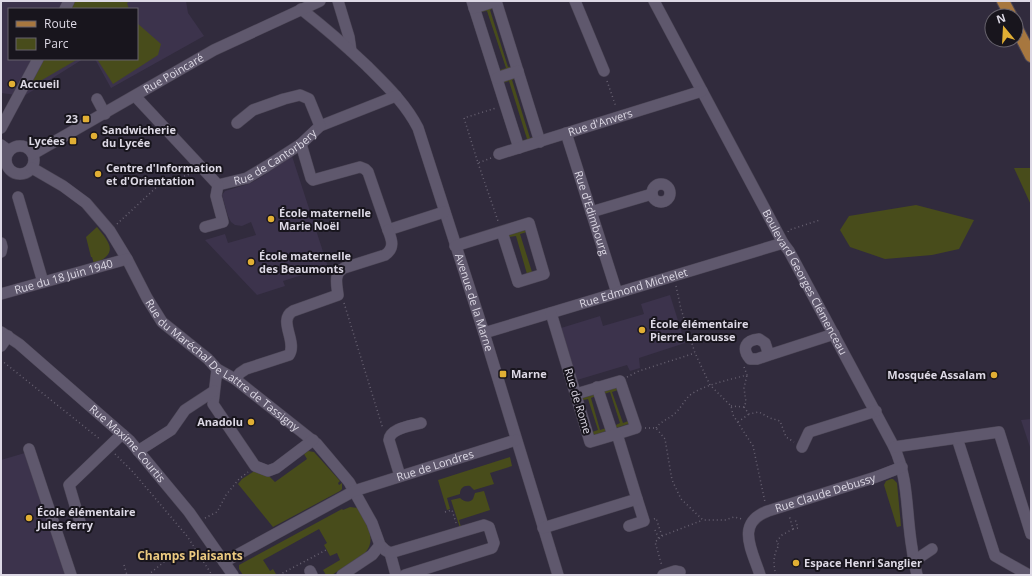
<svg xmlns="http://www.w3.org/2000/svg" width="1032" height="576" font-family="'Open Sans',sans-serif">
<rect width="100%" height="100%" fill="#312b3d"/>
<g fill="#3c334c">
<polygon points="1,1 186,1 188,13 204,36 111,88 95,59 137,59 137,9 9,9 9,59 83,59 24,96 1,93"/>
<polygon points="292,156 328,267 283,281 285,286 257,295 205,240 225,234 228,243 256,235 251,222 242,226 235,225 231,222 228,216 222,195 225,191 251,183 263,176"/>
<polygon points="670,295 685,343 639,358 640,368 630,371 627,365 577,380 561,328 600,316 603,326 644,314 641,304"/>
<polygon points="1031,419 1031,450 1021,420"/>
<polygon points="35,450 75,575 1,575 1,460"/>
</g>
<g fill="#484c1b">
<polygon points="74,1 130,1 127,3 129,9 70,9"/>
<polygon points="493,6 494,8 490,10 508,67 513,66 514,68 500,72 500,70 506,68 487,11 480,12 480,10"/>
<polygon points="137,23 161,44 158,55 113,84 97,59 137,59"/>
<polygon points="44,59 78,59 30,87"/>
<polygon points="515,76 517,78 512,80 530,138 536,136 523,144 521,141 527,139 509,81 503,83 503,80"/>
<polygon points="1014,168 1031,168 1031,205"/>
<polygon points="916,205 974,220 959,249 932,255 885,259 850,247 840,230 849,216"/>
<path d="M97,227C110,243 119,253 94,264L92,257H91L86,237Z"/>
<polygon points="525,229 527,232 520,234 532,272 539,270 527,274 516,236 509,237 509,234"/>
<polygon points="616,387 618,390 612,392 623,423 628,421 628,424 616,428 614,426 620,423 610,392 604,394 604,392 605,391"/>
<polygon points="594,394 596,396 591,398 600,430 606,428 606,431 594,435 592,432 598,430 588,399 583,400 582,398"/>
<polygon points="308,451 314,452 340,481 338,483 339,485 342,483 342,489 340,491 273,527 238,484 242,479 256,470 269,476 275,482 307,459 304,454"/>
<path d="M510,457L512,466L490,473L494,484L474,490L470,486C464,485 460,488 460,494L447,498L450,509L447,510L438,480Z"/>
<polygon points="891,479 893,479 897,483 901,526 897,527 884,485 886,481"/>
<path d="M484,491L490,510L459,520L461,527L460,528L451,500L460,498C464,502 469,503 473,499L475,493Z"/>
<path d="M350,507L358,508C365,522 378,539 365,553L332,575H326L323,570L340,560L337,553L330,556L324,545L327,543L319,529L263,560L270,571L273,569L276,574L275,575H243L239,569V565L342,509L343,510Z"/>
</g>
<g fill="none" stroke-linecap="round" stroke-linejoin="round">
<defs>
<g id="minor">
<polyline points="338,1 349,37 351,51"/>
<polyline points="472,1 519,148"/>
<polyline points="496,1 540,142"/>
<polyline points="575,1 604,71"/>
<path id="s1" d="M654,1L783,243L789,251L894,447C909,479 906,514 912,548C913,557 915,566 917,575"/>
<polyline points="474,8 496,1"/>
<polyline points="65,9 69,1"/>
<path id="s2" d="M301,9C324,27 346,46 367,66C386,85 406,104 418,128L484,333L558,575"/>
<polyline points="497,78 518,71"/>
<path id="s3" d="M135,96L218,185L247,178L267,166L301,144L320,126L396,96"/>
<polyline points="97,99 105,114"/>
<polyline points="237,123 253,110 284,99 300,95 309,99 320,126"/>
<polyline points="1,128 38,59"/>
<path id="s4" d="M566,133L617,293"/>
<polyline points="301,144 311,178 313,180 360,167 365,169 368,172 388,230 444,212"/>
<polyline points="1,145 9,151"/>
<circle cx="20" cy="160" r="14"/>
<path id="s5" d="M33,154L214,50L320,1"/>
<path id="s6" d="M499,154L702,91"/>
<path id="s7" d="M32,168L63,186L86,203L110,231L127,259L147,298L162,322L208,359L217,369L235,379L317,444L349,482L372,523L380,545L385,550L390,553L396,575"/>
<circle cx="661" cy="193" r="9"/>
<polyline points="18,197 43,282"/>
<polyline points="591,212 652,194"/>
<polyline points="205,227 223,222 216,196 218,185 218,187"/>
<polyline points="1,243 2,247 1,252"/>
<polyline points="455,246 529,223 544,274 518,282 502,232"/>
<path id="s8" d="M1,294L127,259"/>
<path id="s9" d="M1,332L19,344L130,441L189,512L233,575"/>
<path id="s10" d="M484,333L783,243"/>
<polyline points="1,346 8,336"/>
<path d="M769,355L757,359H750C741,348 746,340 759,339L765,343L769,355L834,334"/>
<polyline points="217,369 213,404 255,466 268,471 276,468 313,440"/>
<path d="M235,379L240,373L246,369L289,355C298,342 277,320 293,311L338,295C337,285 333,274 344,268L385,255C395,248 392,240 388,230"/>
<polyline points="597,387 613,435"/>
<polyline points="576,394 620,381 636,428 617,434"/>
<polyline points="957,438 995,556 1029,575"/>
<polyline points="802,447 809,432 876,411"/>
<polyline points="894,447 999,432 1031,534"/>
<polyline points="29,449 71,575"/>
<polyline points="138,451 171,430 185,410 214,391"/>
<path d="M400,476L389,440C390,428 411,426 421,423"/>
<polyline points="80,522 69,485 122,434"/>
<polyline points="629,526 644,521 637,499"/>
<polyline points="543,528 637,499 617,434 590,442 551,313"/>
<polyline points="390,553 484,525 489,527 494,543 492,548 405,575"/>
<polyline points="914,561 932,549"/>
<path id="s11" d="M224,562L354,491L516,440"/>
<polyline points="310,571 312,575"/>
<polyline points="342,575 372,555 380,545"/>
<polyline points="663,575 675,571 680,572"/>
<path id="s12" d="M760,575C752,550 735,523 768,511L876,477L902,467"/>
</g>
<g id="major">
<polyline points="1003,1 1011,16"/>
<polyline points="1016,27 1031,56"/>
</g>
</defs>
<use href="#minor" stroke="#4c4656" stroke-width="12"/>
<use href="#major" stroke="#4c4656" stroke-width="14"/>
<g stroke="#676171" stroke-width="1.5" stroke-dasharray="1 3" stroke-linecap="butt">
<polyline points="607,81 616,107"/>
<polyline points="491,158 478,163 464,118 496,108"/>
<polyline points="478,163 498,221"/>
<polyline points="117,224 160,184 193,173"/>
<polyline points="788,232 789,230 820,220"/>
<polyline points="676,286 681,309 695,353 710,385 731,406 733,415 753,446 765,502"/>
<polyline points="344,303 383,429"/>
<polyline points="1,360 101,440"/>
<polyline points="627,377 639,371 695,353"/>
<polyline points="731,406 744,407 746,402 744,388 747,375"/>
<polyline points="744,407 749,414 759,412 770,418 780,421 786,437 794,442"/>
<polyline points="738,422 749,414"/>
<polyline points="645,428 656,428 665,439 672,480 681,499 703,520 725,520 734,517 742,519"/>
<path d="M656,428C661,421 667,420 673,415C680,410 683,402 689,396C702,385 729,380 747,375L744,367"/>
<polyline points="115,454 133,472 187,536 212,575"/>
<polyline points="445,512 452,510 456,523"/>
<polyline points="205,518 217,512 226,495 239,479 248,472"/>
<polyline points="654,519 656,518 662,536 655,542 662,566"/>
<polyline points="793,529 798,528 795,519"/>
<polyline points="655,530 659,539"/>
<polyline points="662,536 703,520"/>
<polyline points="124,565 127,575"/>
<polyline points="148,575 176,552"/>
<polyline points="279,575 326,550"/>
<path d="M776,575C773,564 773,555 779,545L776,542L782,535L793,529L789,515"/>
</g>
<use href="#minor" stroke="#5f586d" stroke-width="11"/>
<use href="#major" stroke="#a7773f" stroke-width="12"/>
</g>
<g fill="#e1af34" stroke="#18151d" stroke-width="1.5">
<circle cx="12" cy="84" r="4"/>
<rect x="82" y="115" width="8" height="8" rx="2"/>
<circle cx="94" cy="136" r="4"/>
<rect x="69" y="137" width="8" height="8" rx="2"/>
<circle cx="98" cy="174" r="4"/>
<circle cx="271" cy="219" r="4"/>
<circle cx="251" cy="262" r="4"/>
<circle cx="642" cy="330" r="4"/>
<rect x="499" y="370" width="8" height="8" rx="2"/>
<circle cx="994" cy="375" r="4"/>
<circle cx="251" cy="422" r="4"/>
<circle cx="29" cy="518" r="4"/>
<circle cx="796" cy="563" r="4"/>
</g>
<g text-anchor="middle" stroke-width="4" stroke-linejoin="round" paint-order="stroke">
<g font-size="11" fill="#ddd9e5" stroke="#18151d">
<text dy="4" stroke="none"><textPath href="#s5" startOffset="162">Rue Poincaré</textPath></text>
<text dy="4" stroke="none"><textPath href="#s6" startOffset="106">Rue d'Anvers</textPath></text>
<text dy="4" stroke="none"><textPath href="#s3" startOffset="186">Rue de Cantorbery</textPath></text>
<text dy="4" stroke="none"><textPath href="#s4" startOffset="84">Rue d'Edimbourg</textPath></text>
<text dy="4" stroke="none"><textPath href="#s8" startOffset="65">Rue du 18 Juin 1940</textPath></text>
<text dy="4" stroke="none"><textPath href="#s1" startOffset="319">Boulevard Georges Clémenceau</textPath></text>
<text dy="4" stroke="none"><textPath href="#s10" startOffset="156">Rue Edmond Michelet</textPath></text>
<text dy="4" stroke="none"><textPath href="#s2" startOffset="351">Avenue de la Marne</textPath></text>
<text dy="4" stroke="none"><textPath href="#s7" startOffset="280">Rue du Maréchal De Lattre de Tassigny</textPath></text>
<text transform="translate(578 401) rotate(73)" y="4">Rue de Rome</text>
<text dy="4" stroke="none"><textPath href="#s9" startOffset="169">Rue Maxime Courtis</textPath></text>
<text dy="4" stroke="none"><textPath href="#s11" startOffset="233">Rue de Londres</textPath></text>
<text dy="4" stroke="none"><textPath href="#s12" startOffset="135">Rue Claude Debussy</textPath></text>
</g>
<g font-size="11" font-weight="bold" fill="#ddd9e5" stroke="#18151d" text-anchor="start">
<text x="20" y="88">Accueil</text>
<text x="78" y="123" text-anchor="end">23</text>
<text x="102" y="134">Sandwicherie<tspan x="102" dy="13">du Lycée</tspan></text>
<text x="65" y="145" text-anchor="end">Lycées</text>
<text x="106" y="172">Centre d'Information<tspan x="106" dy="13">et d'Orientation</tspan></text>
<text x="279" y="217">École maternelle<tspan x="279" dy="13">Marie Noël</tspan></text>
<text x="259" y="260">École maternelle<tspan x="259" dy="13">des Beaumonts</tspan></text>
<text x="650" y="328">École élémentaire<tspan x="650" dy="13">Pierre Larousse</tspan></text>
<text x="511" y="378">Marne</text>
<text x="986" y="379" text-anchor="end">Mosquée Assalam</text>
<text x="243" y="426" text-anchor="end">Anadolu</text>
<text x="37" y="516">École élémentaire<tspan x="37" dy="13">Jules ferry</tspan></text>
<text x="804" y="567">Espace Henri Sanglier</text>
</g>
<g font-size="12" font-weight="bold" fill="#ebc980" stroke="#18151d">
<text x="190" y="560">Champs Plaisants</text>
</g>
</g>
<rect width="1032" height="576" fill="none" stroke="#ddd9e5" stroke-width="4"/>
<rect x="8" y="8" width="130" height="52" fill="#18151d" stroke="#67636d"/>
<rect x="16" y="21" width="20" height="6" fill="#a7773f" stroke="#67636d"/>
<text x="44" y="28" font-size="12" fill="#ddd9e5">Route</text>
<rect x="16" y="38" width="20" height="12" fill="#484c1b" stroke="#67636d"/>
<text x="44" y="48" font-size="12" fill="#ddd9e5">Parc</text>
<g transform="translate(1004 28) rotate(342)"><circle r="19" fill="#18151d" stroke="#67636d"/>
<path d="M0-3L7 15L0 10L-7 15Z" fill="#e1af34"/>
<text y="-6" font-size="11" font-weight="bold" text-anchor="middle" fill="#ddd9e5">N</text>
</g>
</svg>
